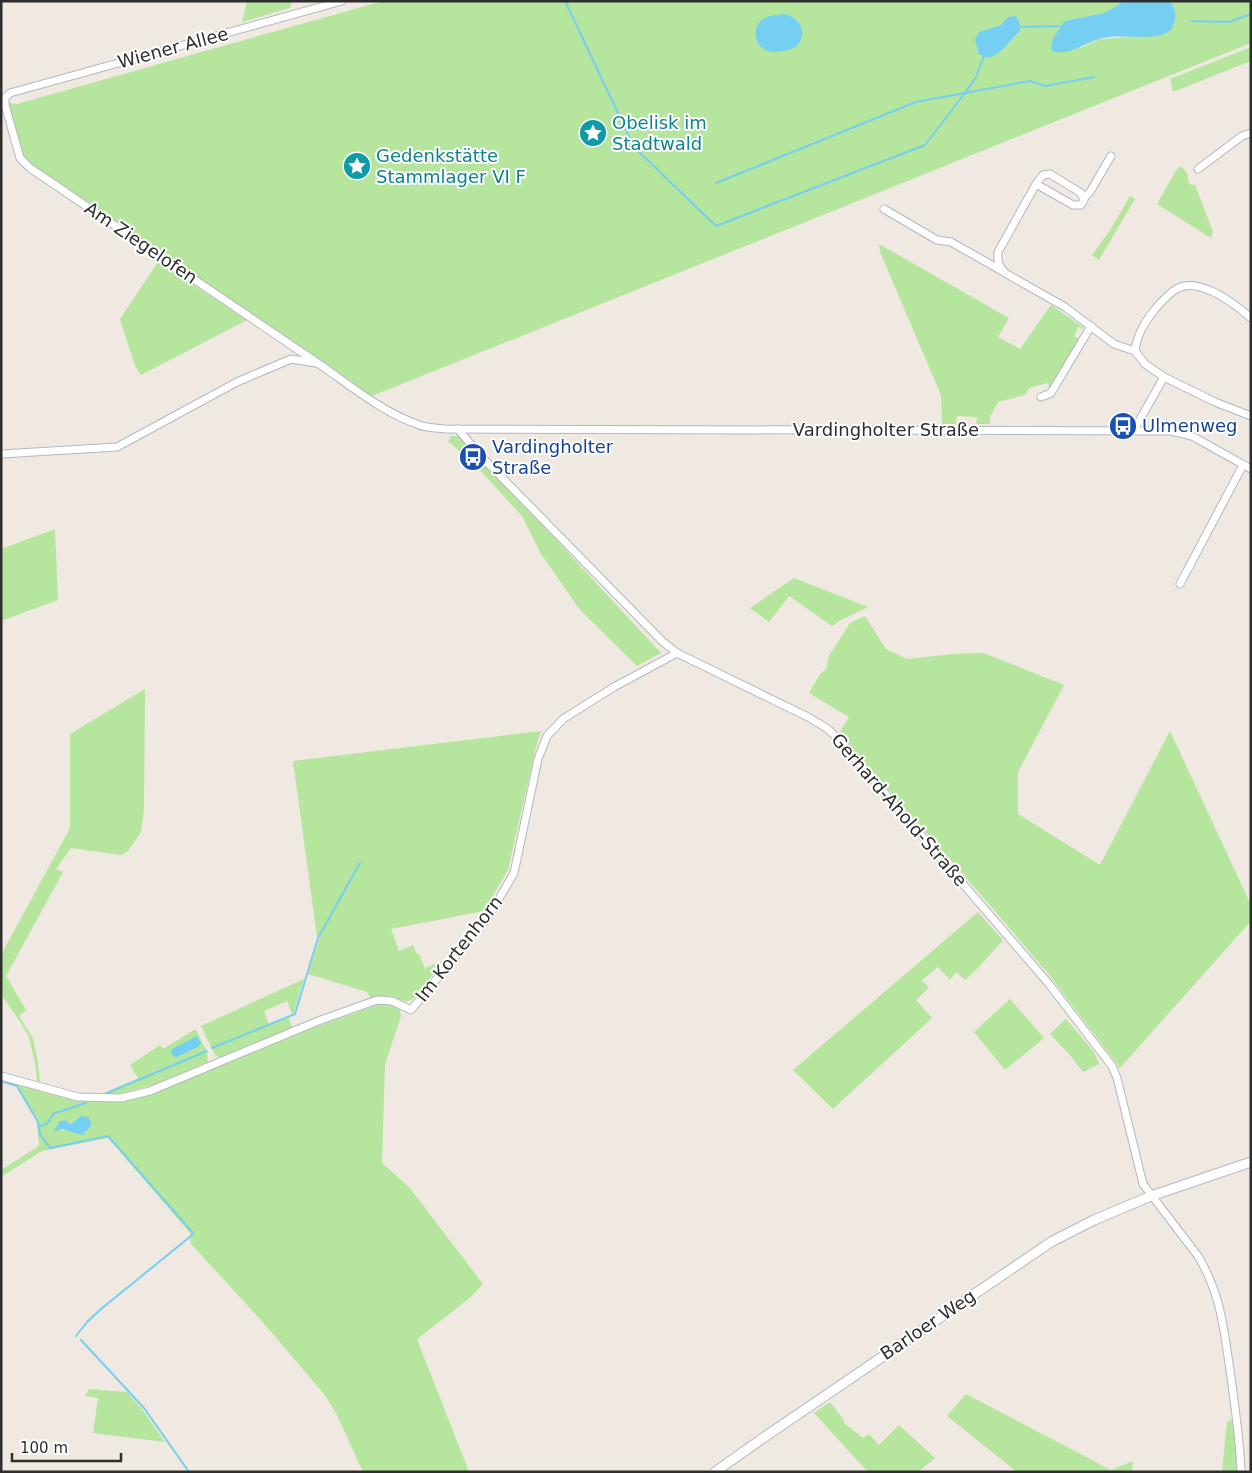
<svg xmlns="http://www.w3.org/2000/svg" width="1252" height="1473" font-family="'DejaVu Sans',sans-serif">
<rect width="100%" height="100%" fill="#efe9e1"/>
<g fill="#b6e59e" fill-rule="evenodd">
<polygon points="247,1 292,1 290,8 242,22"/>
<path d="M383,1H1125L1104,13L1065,21L1080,48L1100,39L1161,35L1175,22L1176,12L1170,1H1251V43L372,396L352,383L353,382L28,163L22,155L9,103L17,104ZM1001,25L1020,31L1000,52L979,32Z"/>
<polygon points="1251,47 1251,61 1173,92 1170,79"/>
<polygon points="1181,166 1187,173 1189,184 1195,185 1213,232 1211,238 1157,204 1177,169"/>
<polygon points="1130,196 1135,199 1099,260 1092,255 1111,229"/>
<polygon points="879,244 1009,318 998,337 1020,349 1051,305 1084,328 1083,329 1078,327 1074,336 1080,340 1052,388 1049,388 1048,383 1029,388 1025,395 998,402 990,417 990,424 976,424 977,417 957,416 956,424 942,424 941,395 880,252"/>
<polygon points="158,262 247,320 141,375 135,366 120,319"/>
<polygon points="451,436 460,436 661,653 637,666 580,610 541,554 522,516 477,467 448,441"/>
<polygon points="55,529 58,600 1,621 1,549"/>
<polygon points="794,578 868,607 841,620 832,626 789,596 769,622 750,608"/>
<polygon points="865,616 886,649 907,659 953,654 984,653 1064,685 1018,772 1018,814 1100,865 1170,731 1251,905 1251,921 1119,1069 1118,1065 1046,971 975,888 839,733 849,717 809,693 820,674 826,669 829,656 850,623"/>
<polygon points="145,689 144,809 141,832 128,851 121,855 71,848 56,869 63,872 6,976 26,1010 19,1016 33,1038 38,1063 40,1082 37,1081 35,1063 29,1037 21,1023 1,994 1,955 70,828 70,734"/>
<path d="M541,731L535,751L508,870L484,911L391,929L399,951L413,945L417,954H419L425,968L444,960L413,999C404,1005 398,997 389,996C382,995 377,996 371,999L367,992L308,974L320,937H317L293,761Z"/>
<polygon points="978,912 1003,940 978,968 965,980 956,972 950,980 938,967 922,980 929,988 916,1000 932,1018 833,1109 793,1070"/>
<polygon points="304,979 294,1012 292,1014 287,1001 264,1011 269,1024 288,1016 292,1027 219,1058 215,1055 201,1026"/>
<polygon points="1010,999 1044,1038 1005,1070 974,1032"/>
<path d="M380,1004C388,1004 392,1005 399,1009L401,1016L385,1064L382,1163L409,1187L483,1284L471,1297L417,1339L469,1472H363L336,1413L324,1394L260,1319L191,1244L190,1233L108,1138L42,1151L1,1177V1170L39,1146L37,1122L17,1088L19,1085C70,1100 98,1110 151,1094L307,1030ZM81,1116L89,1128C77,1138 72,1129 58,1130L55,1126L64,1120L71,1124Z"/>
<polygon points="1066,1019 1094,1052 1099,1064 1083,1072 1069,1054 1050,1034"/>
<path d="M194,1030H196L207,1052L208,1062C175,1075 141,1094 105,1094L104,1093L138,1078L130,1065L160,1045L163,1049Z"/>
<polygon points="89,1389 127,1392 142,1409 165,1442 93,1433 98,1398 85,1396"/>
<polygon points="966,1394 1111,1470 1133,1461 1132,1472 1017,1472 947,1416"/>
<polygon points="830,1402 844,1420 844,1423 863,1438 869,1434 879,1445 899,1425 935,1458 918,1472 868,1472 814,1413"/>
<polygon points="1234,1418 1240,1472 1222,1472 1227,1422"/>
</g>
<g fill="#75cff0">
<path d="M1125,1H1170C1178,13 1177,17 1171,30C1168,32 1164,34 1161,35C1141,40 1118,33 1099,39C1086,43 1064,58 1051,50L1053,38L1065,21L1104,13Z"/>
<path d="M784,14C795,16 806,26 801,39C798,48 792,49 783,51C778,51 773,53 768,51C753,47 751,25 765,18C770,15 778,15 784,14Z"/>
<polygon points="1016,16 1020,24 1020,31 1000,52 989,58 979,54 975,40 979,32 1001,25 1008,17"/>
<path d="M197,1036L201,1043L198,1047L177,1057C174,1057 172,1055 171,1052L172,1049Z"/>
<polygon points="81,1116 88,1117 92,1123 89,1128 82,1135 62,1129 55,1131 54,1130 59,1122 64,1120 71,1124"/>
</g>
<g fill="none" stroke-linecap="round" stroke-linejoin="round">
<g stroke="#75cff0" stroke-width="2">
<polyline points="565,1 634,147 716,226 925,145 965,93 976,77 984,56"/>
<polyline points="1192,21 1229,22 1251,14"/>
<polyline points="1020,27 1060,26"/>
<polyline points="716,183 916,102 1030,81 1045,86 1094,77"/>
<polyline points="212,1048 295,1014 318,938 360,863"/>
<polyline points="1,1081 17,1086 38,1122 40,1134 49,1147 51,1148 108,1136 193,1233 191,1236 101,1309 87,1322 76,1336"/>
<polyline points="105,1094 207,1051"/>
<polyline points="41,1126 48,1123 53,1114 86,1103"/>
<polyline points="81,1340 144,1408 189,1472"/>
</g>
<defs>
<g id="minor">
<path d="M5,98V105L20,158L30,168L319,364C351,386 382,412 419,425C427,428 437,428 446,429L1171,431L1192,436L1251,469"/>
<polyline points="5,98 10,93 342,1"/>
<polyline points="1198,169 1242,136 1251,133"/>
<path d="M1036,184L1073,205H1081L1084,200L1081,193L1050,174L1043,175L1036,184L998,252C997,262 999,266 1005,273L1065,307L1114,344L1135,351"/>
<polyline points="1084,198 1090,192 1111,156"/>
<polyline points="884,209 937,240 951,242 1002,271"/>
<path d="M1251,318C1235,304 1200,277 1178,288C1169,293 1162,301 1155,309C1145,322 1137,334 1135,351L1145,364L1164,377L1215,402L1251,416"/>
<polyline points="1041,397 1051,393 1091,326"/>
<path d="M458,429L478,453L662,641L677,653L808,717L828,729L841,742L1049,984L1112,1066L1117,1078L1143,1184L1198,1256C1222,1296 1224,1332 1231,1377C1235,1409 1240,1440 1241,1472"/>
<polyline points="1134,430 1164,377"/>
<polyline points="1,454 117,447 237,382 291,359 316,363"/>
<polyline points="1180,584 1243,465"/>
<polyline points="1,1076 78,1097 121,1098 150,1091 318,1021 377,1000 392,1001 411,1010 489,916 514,873 538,759 547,736 563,719 614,687 677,653"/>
</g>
<polyline id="tertiary" points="715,1472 763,1438 1051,1242 1094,1220 1151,1196 1251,1162"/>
</defs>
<use href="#minor" stroke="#b4b7c1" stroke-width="9"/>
<use href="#tertiary" stroke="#b4b7c1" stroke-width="11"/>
<use href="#minor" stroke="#fff" stroke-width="7"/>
<use href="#tertiary" stroke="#fff" stroke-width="9"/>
</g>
<defs>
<symbol id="sight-disc" viewBox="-11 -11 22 22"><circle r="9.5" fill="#0f9aa8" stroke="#fff"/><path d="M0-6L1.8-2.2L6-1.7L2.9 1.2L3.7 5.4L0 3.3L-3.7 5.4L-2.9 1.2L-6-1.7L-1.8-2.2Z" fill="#fff"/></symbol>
<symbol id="bus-disc" viewBox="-11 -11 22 22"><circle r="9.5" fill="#1a4fb4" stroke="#fff"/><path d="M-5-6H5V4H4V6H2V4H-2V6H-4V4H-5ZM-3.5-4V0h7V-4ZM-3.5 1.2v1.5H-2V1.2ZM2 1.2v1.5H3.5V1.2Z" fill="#fff"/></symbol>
</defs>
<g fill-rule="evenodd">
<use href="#sight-disc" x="577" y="117" width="32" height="32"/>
<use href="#sight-disc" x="341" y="150" width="32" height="32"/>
<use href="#bus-disc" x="1107" y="410" width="32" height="32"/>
<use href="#bus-disc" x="457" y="441" width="32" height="32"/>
</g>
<g text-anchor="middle" stroke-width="4" stroke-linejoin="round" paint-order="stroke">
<g font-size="18" fill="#2e2e2e" stroke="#fff">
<text transform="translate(173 48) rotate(-15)" y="6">Wiener Allee</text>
<text transform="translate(141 243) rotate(34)" y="6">Am Ziegelofen</text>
<text x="886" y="436">Vardingholter Straße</text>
<text transform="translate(899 810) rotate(49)" y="6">Gerhard-Ahold-Straße</text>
<text transform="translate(459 949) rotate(-52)" y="6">Im Kortenhorn</text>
<text transform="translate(928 1325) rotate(-34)" y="6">Barloer Weg</text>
</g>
<g font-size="18" fill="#0d838f" stroke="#fff" text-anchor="start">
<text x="612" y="129">Obelisk im<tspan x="612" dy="21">Stadtwald</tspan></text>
<text x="376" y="162">Gedenkstätte<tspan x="376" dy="21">Stammlager VI F</tspan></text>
</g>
<g font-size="18" fill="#164399" stroke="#fff" text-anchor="start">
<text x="1142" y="432">Ulmenweg</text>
<text x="492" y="453">Vardingholter<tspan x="492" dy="21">Straße</tspan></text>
</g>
</g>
<rect width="1252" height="1473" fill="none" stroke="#2e2e2e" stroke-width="5"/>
<path d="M12 1453v8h109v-8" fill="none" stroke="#2e2e2e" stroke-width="2.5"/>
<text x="20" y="1453" font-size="15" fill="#2e2e2e" stroke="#ffffff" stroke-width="4" paint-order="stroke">100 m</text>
</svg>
